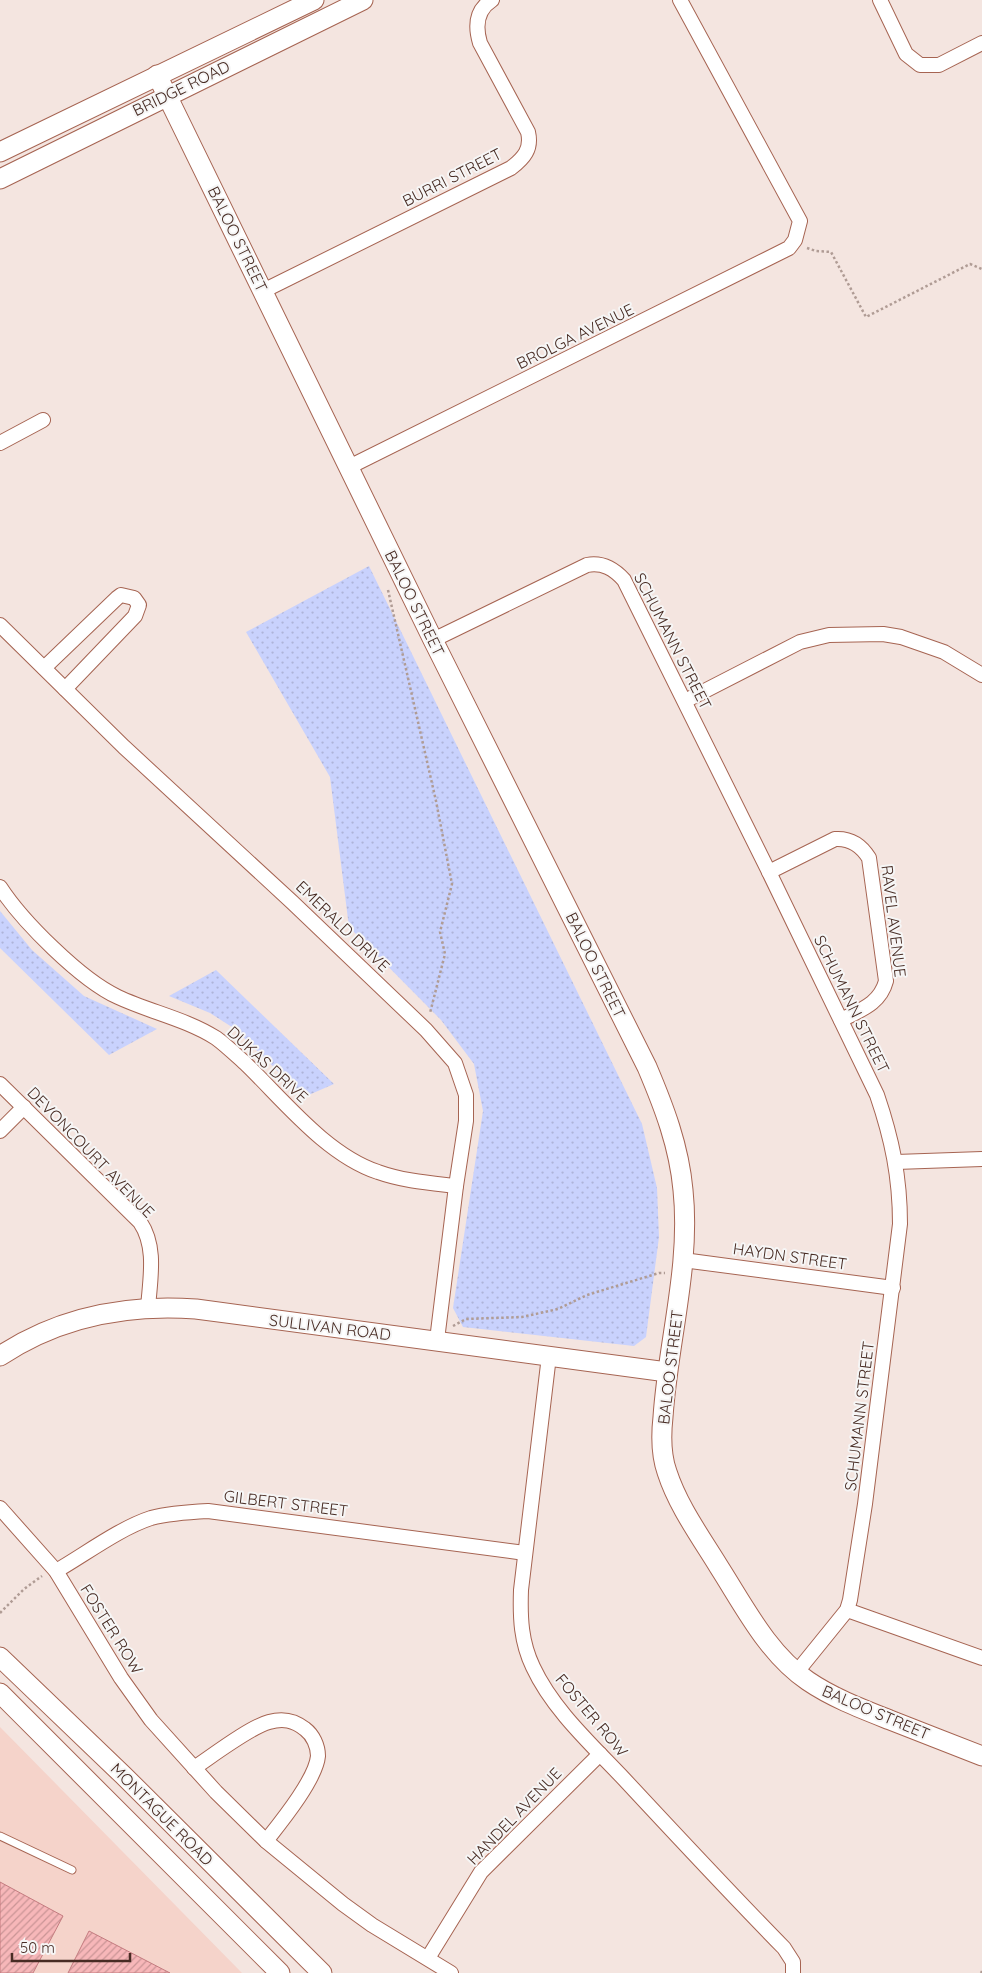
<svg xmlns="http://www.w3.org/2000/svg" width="982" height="1973" font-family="Quicksand,sans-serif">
<defs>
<pattern id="grass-dots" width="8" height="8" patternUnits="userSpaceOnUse" patternTransform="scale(1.25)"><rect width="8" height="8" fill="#c9d2fd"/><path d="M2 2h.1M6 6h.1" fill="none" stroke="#aeb4d9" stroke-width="1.8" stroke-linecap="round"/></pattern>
<pattern id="building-hatch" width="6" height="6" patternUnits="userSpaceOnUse" patternTransform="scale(1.25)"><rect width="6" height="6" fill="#f7b7b9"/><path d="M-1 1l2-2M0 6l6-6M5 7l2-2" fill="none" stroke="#ca9596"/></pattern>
</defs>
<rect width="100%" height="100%" fill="#f4e5e0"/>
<polygon fill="#f5d3ca" points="0,1727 242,1973 0,1973"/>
<g fill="url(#grass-dots)">
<polygon points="369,566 642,1124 657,1188 659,1237 646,1337 634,1346 463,1327 453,1308 483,1111 474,1064 441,1020 349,927 330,777 246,632"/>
<polygon points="0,911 32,950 84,996 157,1029 109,1055 0,948"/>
<polygon points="216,970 334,1084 304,1097 235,1029 210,1013 169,996"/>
</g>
<g fill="url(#building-hatch)" stroke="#c37b7f">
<polygon points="0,1882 63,1916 33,1973 0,1973"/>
<polygon points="89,1931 170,1973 68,1973"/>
</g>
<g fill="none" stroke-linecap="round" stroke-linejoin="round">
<defs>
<polyline id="lane" points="0,1836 72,1870"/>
<g id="street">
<polyline points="880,0 906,54 920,65 939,65 982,43"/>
<path d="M263,291L511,168C524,158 532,149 528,132L480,43C475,26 476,10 492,0"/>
<polyline points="0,443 43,420"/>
<polyline points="349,467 785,250 789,248 795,240 800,221 680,0"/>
<polyline points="0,625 124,747 292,902 426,1030 455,1063 466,1095 466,1121 456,1186 437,1340"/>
<path d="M433,640L587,565C603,562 614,569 624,580L769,872L877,1095C892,1139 900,1177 900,1224L865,1504L850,1600L847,1610L796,1673"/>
<polyline points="44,668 117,598 121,595 134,598 139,605 135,616 65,689"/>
<polyline points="685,701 800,642 829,635 883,634 901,637 944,652 982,675"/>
<path d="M769,872L835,839C850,838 861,845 869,858L886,981C880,1004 860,1010 841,1020"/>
<path d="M0,887C22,921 81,980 118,997C150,1012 186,1019 216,1038C227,1046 237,1056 247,1065C285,1102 327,1155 378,1172C403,1181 430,1183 456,1186"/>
<path d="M0,1084L140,1222C157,1247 150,1279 148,1308"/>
<polyline points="0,1131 24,1107"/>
<polyline points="896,1162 982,1159"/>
<polyline points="683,1260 893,1288"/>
<path d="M549,1356L521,1590C520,1618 521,1642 533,1667C553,1710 592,1745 624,1779C677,1836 730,1893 784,1948L793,1962V1973"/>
<polyline points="0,1508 56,1571 121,1678 151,1720 216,1792 266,1841 343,1904 372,1925 451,1973"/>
<path d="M56,1571C84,1555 120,1528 151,1518C170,1513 189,1512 208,1511L525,1553"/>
<polyline points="847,1610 982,1658"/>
<path d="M194,1768C212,1756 250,1727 269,1722C283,1718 294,1720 305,1729C313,1735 318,1746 318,1756C316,1779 281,1822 266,1841"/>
<polyline points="428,1958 481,1872 600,1754"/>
</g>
<g id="secondary">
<path d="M157,75L433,640L647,1067C664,1107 679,1146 683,1190C691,1266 668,1341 663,1417C661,1435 661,1455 667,1472C678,1506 700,1536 719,1567C744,1606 768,1654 808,1681C833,1698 862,1709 890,1720C921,1732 951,1744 982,1756"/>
<polyline points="0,152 314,0"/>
<polyline points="0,179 363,0"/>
<path d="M0,1356C59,1317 126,1304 196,1309L667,1372"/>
<polyline points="0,1657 123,1775 322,1973"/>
<polyline points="0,1693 280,1973"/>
</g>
</defs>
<use href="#lane" stroke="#a66452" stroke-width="9"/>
<use href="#street" stroke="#a66452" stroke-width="16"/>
<use href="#secondary" stroke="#a66452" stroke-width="21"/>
<g stroke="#b09c95" stroke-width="2.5" stroke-dasharray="2.5 2.5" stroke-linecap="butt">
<polyline points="807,248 816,251 831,252 866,317 970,264 982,269"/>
<polyline points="388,590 436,801 452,884 440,932 445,954 430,1013"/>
<polyline points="453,1326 466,1319 522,1317 558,1309 587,1295 659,1273 665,1273"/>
<polyline points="0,1613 24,1589 42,1576"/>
<polyline points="981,1973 982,1971"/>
</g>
<use href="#lane" stroke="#fff" stroke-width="7"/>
<use href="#street" stroke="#fff" stroke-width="14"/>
<use href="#secondary" stroke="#fff" stroke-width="19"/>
</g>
<g text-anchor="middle" stroke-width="4" stroke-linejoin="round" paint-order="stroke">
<g font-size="16" fill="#482c24" stroke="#f6f6f6">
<text transform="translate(181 88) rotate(-26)" y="6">BRIDGE ROAD</text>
<text transform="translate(452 177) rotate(-27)" y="6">BURRI STREET</text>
<text transform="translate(238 239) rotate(64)" y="6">BALOO STREET</text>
<text transform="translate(575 336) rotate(-26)" y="6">BROLGA AVENUE</text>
<text transform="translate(415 603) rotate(64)" y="6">BALOO STREET</text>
<text transform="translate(673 641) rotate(63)" y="6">SCHUMANN STREET</text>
<text transform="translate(894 921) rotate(83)" y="6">RAVEL AVENUE</text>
<text transform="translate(343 926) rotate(44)" y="6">EMERALD DRIVE</text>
<text transform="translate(596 965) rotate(64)" y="6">BALOO STREET</text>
<text transform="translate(852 1004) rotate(64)" y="6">SCHUMANN STREET</text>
<text transform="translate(268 1064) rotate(43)" y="6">DUKAS DRIVE</text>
<text transform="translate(91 1152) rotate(46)" y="6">DEVONCOURT AVENUE</text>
<text transform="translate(790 1256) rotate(8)" y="6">HAYDN STREET</text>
<text transform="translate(330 1327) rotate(7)" y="6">SULLIVAN ROAD</text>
<text transform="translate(670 1367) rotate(-83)" y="6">BALOO STREET</text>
<text transform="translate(859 1416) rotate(-83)" y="6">SCHUMANN STREET</text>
<text transform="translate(286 1503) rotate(7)" y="6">GILBERT STREET</text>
<text transform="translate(112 1629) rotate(58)" y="6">FOSTER ROW</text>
<text transform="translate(876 1712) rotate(23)" y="6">BALOO STREET</text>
<text transform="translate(592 1715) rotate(50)" y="6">FOSTER ROW</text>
<text transform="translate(162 1814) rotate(45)" y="6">MONTAGUE ROAD</text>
<text transform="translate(514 1816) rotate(-46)" y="6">HANDEL AVENUE</text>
</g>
</g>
<path d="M12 1953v8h118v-8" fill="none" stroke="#482c24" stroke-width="2.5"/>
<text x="20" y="1953" font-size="15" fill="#482c24" stroke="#f6f6f6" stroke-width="4" paint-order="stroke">50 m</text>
</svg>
